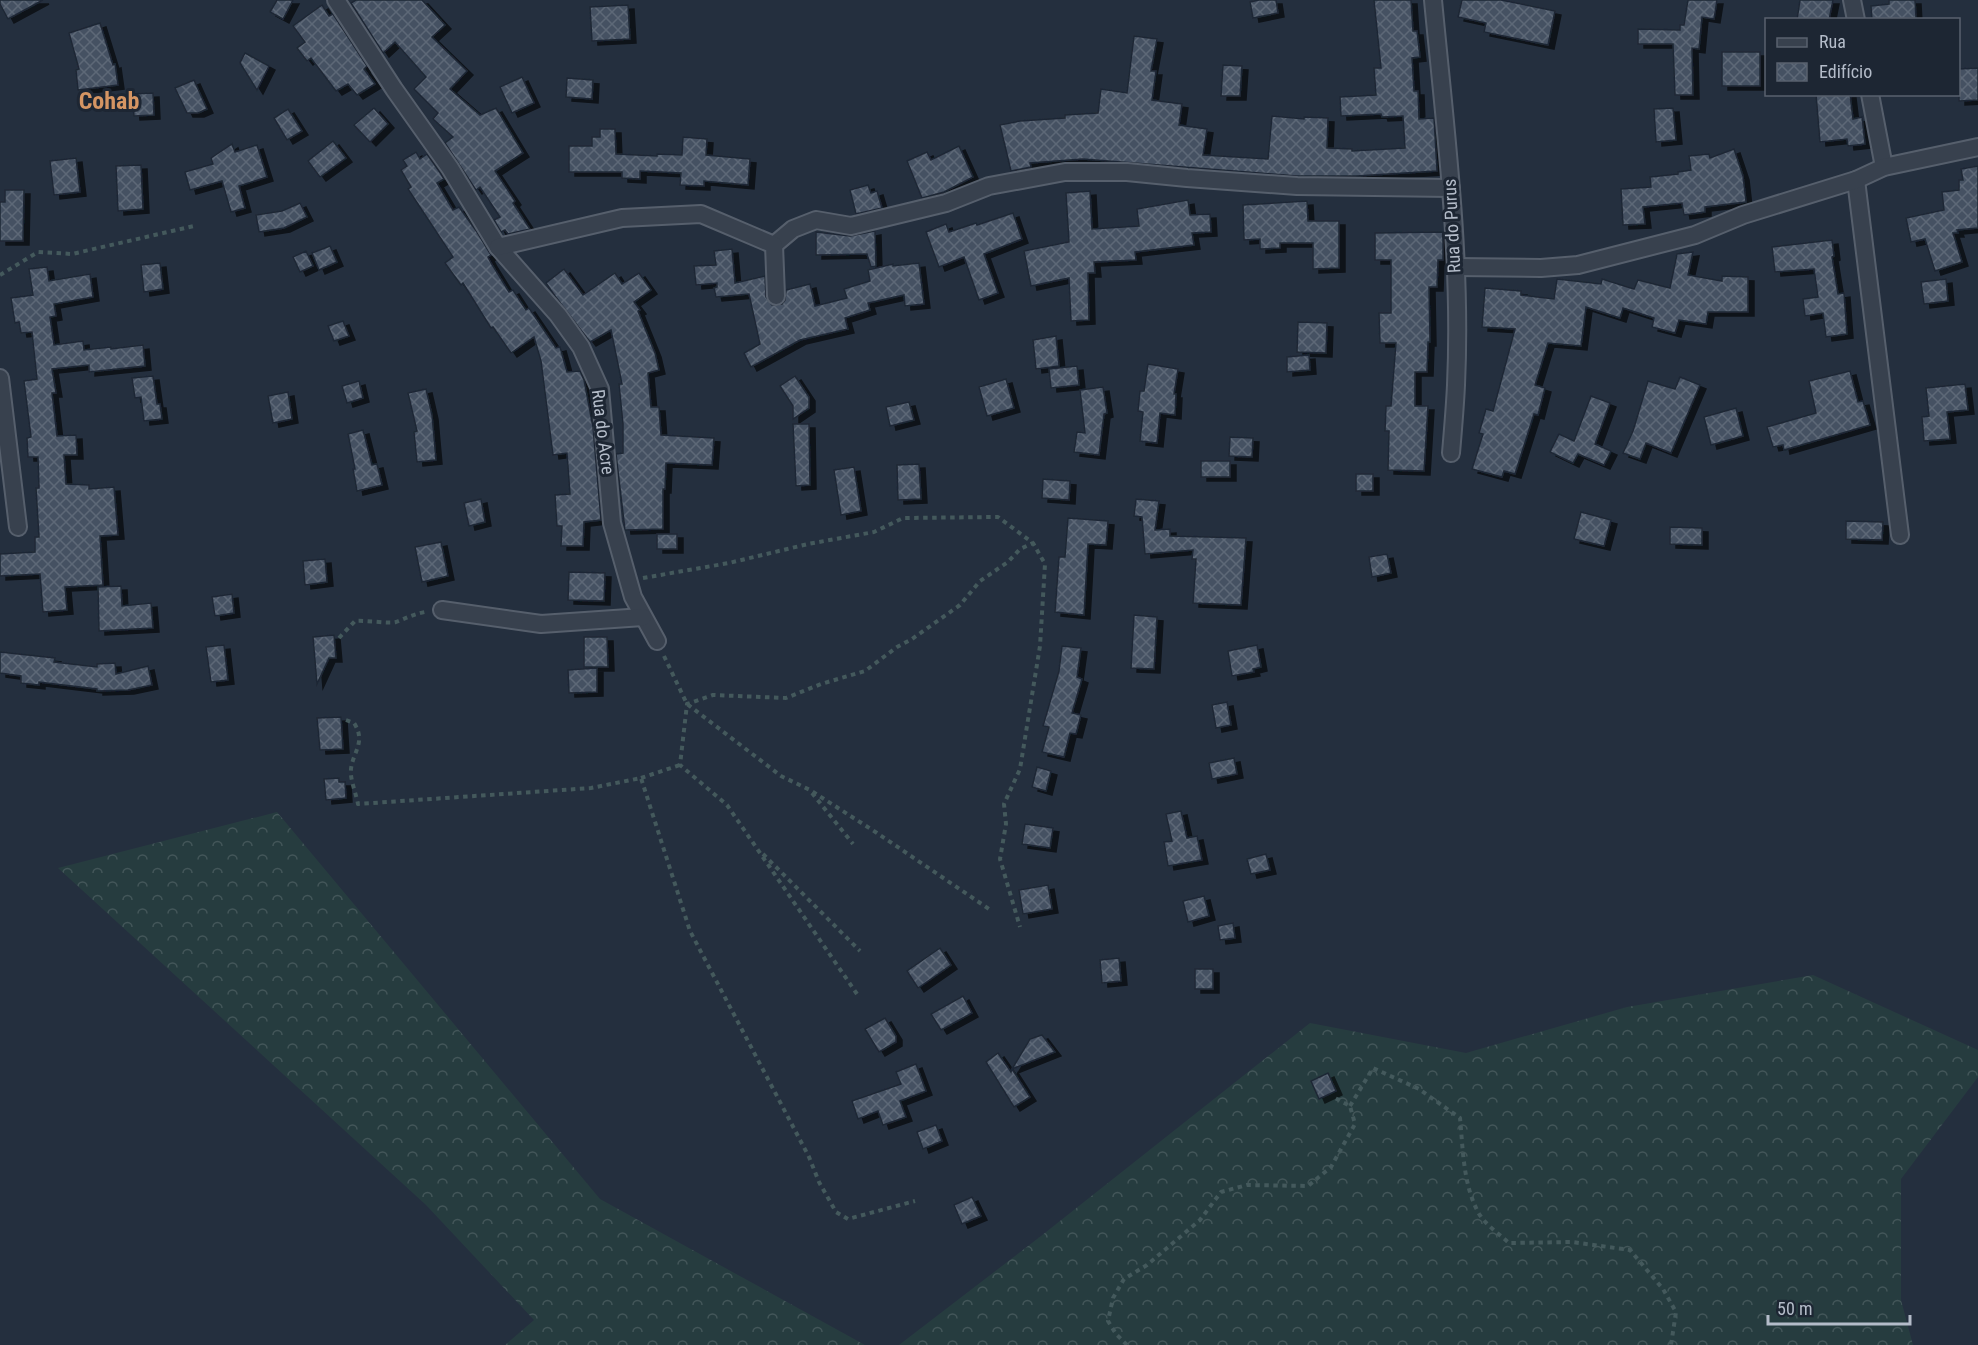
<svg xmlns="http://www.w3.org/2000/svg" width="1978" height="1345" font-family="'Roboto Condensed',sans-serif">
<defs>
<pattern id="forest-crowns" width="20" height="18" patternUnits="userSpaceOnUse" patternTransform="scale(1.5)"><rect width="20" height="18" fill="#263c3f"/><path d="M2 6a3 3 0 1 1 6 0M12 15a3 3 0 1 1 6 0" fill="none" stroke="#435659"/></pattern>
<pattern id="building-cross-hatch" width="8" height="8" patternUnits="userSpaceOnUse" patternTransform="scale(1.5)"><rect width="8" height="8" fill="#455162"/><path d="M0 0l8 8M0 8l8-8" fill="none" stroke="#5d6877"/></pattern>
<filter id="shadow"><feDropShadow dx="6" dy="4" stdDeviation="0" flood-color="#0009"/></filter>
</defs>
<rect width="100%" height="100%" fill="#242f3e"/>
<g fill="url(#forest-crowns)">
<polygon points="277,812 600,1199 865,1345 505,1345 534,1320 426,1205 58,868"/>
<polygon points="1813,975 1978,1050 1978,1077 1901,1179 1901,1300 1913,1345 899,1345 1041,1236 1310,1023 1466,1053 1627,1007"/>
</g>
<g fill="url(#building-cross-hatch)" stroke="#1f2835" stroke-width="1.5" filter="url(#shadow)">
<polygon points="0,0 43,0 8,19 0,4"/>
<polygon points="277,0 293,0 283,19 270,12"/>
<polygon points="356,0 422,0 445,25 432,37 467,71 450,89 480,115 496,108 523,153 495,171 515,201 513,203 530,229 508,234 505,230 501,232 494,220 500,217 480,187 476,190 445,143 453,137 433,119 438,113 414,89 426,77 395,42 383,53 351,3"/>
<polygon points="1259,0 1276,0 1278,13 1253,18 1250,2"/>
<polygon points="1374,0 1411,0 1413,31 1417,31 1420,57 1412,58 1414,91 1418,91 1419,119 1434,118 1437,171 1356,176 1297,176 1083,159 1030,163 1031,167 1011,171 1000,125 1020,121 1065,118 1065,115 1098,113 1101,89 1127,93 1134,36 1157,39 1151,71 1156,71 1152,100 1182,104 1179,125 1207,129 1203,155 1268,159 1272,116 1304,119 1304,117 1328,118 1327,148 1352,149 1352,151 1405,148 1403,116 1382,117 1381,114 1341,116 1340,97 1376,95 1374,68 1381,68"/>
<polygon points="1462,0 1501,0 1555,11 1548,45 1484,32 1486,23 1458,17"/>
<polygon points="1688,0 1717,0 1714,19 1702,17 1699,49 1692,48 1693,95 1675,95 1673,44 1638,44 1638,29 1680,30 1680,25 1684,25"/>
<polygon points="1800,0 1833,0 1829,20 1797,20"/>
<polygon points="1889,0 1915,0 1916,18 1872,20 1871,6 1889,4"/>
<polygon points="322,5 329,16 333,14 367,66 364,69 375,84 357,95 348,84 336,91 311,58 307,61 297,48 305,42 293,26"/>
<polygon points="628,5 630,39 592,41 590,7"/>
<polygon points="100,23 113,65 115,64 118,85 78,90 76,70 79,69 69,33"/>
<rect x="1722" y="52" width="38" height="34"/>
<polygon points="245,53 269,66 257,90 240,63"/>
<polygon points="1223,65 1242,66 1240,96 1221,96"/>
<polygon points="1978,68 1978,100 1959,101 1959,69"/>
<polygon points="522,77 534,103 512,113 500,87"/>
<polygon points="567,78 593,80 592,99 566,97"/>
<polygon points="194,80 207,109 198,113 187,113 175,88"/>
<polygon points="153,93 154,115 134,116 132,94"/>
<polygon points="1816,94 1850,94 1853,119 1862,117 1865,144 1848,146 1847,139 1820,142"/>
<polygon points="374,108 388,124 370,142 354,125"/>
<polygon points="1673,108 1676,140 1656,142 1654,109"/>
<polygon points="288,109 302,131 287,140 274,118"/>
<polygon points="600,129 615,129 616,154 657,156 657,154 682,155 683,137 707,139 706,155 750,159 748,185 704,181 704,186 680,185 681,173 640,171 640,179 622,178 622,172 569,172 569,146 592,146 592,137 600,137"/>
<polygon points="333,141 346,158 320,177 308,161"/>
<polygon points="232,144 235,152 257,145 267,177 239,186 245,208 231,212 222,181 190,190 185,172 213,164 211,158"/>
<polygon points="959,146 973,177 944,192 922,198 907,161 927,152 931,160"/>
<polygon points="1734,149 1743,176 1746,202 1705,207 1705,212 1684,215 1682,203 1643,207 1645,224 1623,225 1621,189 1651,187 1650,177 1678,174 1678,172 1691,170 1689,156 1709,154 1710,158"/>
<polygon points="416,152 420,159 427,154 441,174 444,179 437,183 453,210 459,207 477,232 491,255 488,257 491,263 509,292 513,290 526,310 529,308 556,348 560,347 567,372 580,371 584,380 593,427 601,520 584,522 583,546 561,546 562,526 557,526 555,495 570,494 567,453 553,455 541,361 534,337 511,353 493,327 491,328 463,283 461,285 445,263 453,257 408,189 411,187 401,170 407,166 403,160"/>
<polygon points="76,158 80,192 54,195 50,161"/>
<polygon points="141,165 143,209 118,211 116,166"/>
<polygon points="1978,166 1978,228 1957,230 1958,233 1953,233 1962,262 1935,271 1925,239 1911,242 1906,218 1944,210 1942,192 1959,190 1959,180 1963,180 1961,169"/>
<polygon points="868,185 871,193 877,191 882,208 856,214 850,190"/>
<polygon points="5,190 24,190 23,241 0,241 0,202 5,202"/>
<polygon points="1090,191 1092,229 1139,226 1137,209 1188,200 1190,215 1210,214 1211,232 1192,233 1194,245 1135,252 1136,260 1094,262 1095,273 1088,273 1089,320 1071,321 1069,278 1031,286 1024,251 1069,242 1066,193"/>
<polygon points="1307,201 1308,221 1339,221 1339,268 1313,269 1313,243 1280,243 1280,248 1260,249 1260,239 1244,240 1243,205"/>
<polygon points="300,203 307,217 284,228 259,232 256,215 282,211"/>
<polygon points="1013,213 1022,239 984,254 998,293 979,300 964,257 939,267 926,232 946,224 949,232 976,223 977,225"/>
<polygon points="875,231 876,266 871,267 867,254 816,255 816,232 850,236"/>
<polygon points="1443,232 1443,260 1438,260 1437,287 1429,287 1430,342 1428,342 1427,372 1415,372 1415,406 1428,406 1424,471 1388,470 1389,431 1385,431 1386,406 1391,406 1396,343 1380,343 1379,313 1391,313 1391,260 1375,260 1375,233"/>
<polygon points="1832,240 1834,256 1832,257 1838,294 1844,293 1847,334 1826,337 1823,313 1805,316 1803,299 1818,297 1814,269 1775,272 1772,247"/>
<polygon points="330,246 337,262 319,270 312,253"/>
<polygon points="732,249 735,283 765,276 766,297 772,305 782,304 785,300 786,290 810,284 815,306 847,298 844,289 870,281 868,270 893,264 893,266 919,263 924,304 905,306 904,295 868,303 870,310 845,318 848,329 800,340 751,367 744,353 760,344 749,294 716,297 714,288 717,287 717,283 696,285 694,266 716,265 714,251"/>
<polygon points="306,251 313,266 300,272 293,257"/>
<polygon points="1693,252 1688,275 1722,281 1722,276 1748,277 1748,312 1708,312 1706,324 1679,320 1675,333 1652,327 1654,318 1623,308 1620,318 1586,307 1581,346 1548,343 1535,385 1545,388 1538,415 1534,414 1515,474 1504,471 1502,477 1472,469 1483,434 1479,433 1486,409 1493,411 1515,329 1482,327 1485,288 1521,291 1521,295 1554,299 1557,279 1601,284 1602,279 1634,289 1638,280 1670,288 1677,254"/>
<polygon points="160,263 163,289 144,292 141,265"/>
<polygon points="47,267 49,281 90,274 93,297 54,304 56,316 50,317 54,345 83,341 84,350 111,347 111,349 143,345 145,366 89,372 89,365 52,369 56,393 52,393 57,436 76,435 77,455 64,455 66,484 89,485 89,489 114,487 118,535 100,536 103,585 65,587 67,610 43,612 40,574 0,576 0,554 35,552 35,537 39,537 36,488 39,488 38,457 28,457 27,438 31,437 24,381 37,379 32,332 21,333 19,322 15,323 11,298 33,295 29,269"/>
<polygon points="564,269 583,295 615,273 622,284 639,273 651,290 634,302 640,310 638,311 655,353 659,370 648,373 651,407 659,407 661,435 714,438 712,465 666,463 665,489 663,489 663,529 625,530 616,454 623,453 623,424 619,384 622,384 611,330 590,342 555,296 546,283"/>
<polygon points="1946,279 1948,301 1924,304 1921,282"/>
<polygon points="343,321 349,336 334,341 328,326"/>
<polygon points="1298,322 1327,323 1326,353 1297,352"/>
<polygon points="1056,336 1059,366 1036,369 1033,340"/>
<polygon points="1309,355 1310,370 1287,372 1287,357"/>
<polygon points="1148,364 1178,369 1174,394 1176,394 1175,415 1160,413 1157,443 1140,441 1143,412 1138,411 1140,391 1144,391"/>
<polygon points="1077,366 1079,385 1051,388 1049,369"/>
<polygon points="1850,371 1858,402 1863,401 1870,425 1784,450 1783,445 1773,447 1767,427 1816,413 1809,381"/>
<polygon points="153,376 157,404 160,404 162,419 144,421 141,397 135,398 132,378"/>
<polygon points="795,376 809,397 809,408 793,419 793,406 780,386"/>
<polygon points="1680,377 1700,385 1671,453 1646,443 1640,459 1623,453 1633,431 1648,381 1675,389"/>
<polygon points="1006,379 1014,408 987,416 979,387"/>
<polygon points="359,381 363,398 347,403 342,386"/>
<polygon points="1965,384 1968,410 1947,412 1950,439 1924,441 1922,417 1929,416 1926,388"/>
<polygon points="1103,387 1107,413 1104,414 1099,455 1074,452 1077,432 1085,433 1080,390"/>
<polygon points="426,389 432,415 436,460 417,462 414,432 417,431 408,393"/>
<polygon points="288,392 292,419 273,423 268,396"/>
<polygon points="1591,396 1610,403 1595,444 1611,451 1604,465 1578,454 1573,463 1550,452 1559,434 1574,441"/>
<polygon points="909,402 914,420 890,426 886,407"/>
<polygon points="1736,408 1743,436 1711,445 1704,417"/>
<polygon points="793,424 809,424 810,485 796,486"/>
<polygon points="363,430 372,465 377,464 382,485 357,491 353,469 355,469 348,434"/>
<polygon points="1230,437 1253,438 1252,457 1229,456"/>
<rect x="1201" y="461" width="29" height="16"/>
<polygon points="919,464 921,499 898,500 897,465"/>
<polygon points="854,467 861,511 841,515 834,470"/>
<rect x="1356" y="474" width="17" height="17"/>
<polygon points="1043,479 1070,481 1069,500 1042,498"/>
<polygon points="481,499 485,522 469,526 464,503"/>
<polygon points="1136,499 1159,501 1155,530 1170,529 1170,536 1246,538 1241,605 1193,603 1196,559 1192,559 1193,550 1145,554 1142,517 1134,516"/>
<polygon points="1581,512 1611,520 1604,546 1574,539"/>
<polygon points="1068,518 1108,521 1106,545 1088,544 1084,615 1055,612 1059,557 1065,557"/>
<polygon points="1846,521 1883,522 1882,540 1846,539"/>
<polygon points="1670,527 1702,528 1702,545 1670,544"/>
<rect x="657" y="534" width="20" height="15"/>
<polygon points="441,542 448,576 422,582 415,547"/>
<polygon points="1387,554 1391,573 1372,577 1369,557"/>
<polygon points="325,559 327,582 305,585 303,561"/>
<polygon points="569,572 605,573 604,601 568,600"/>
<polygon points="121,586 122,606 151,603 153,628 99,631 98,587"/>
<polygon points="232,594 234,613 215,616 212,597"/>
<polygon points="1134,615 1157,617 1154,669 1131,668"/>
<polygon points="334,635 336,658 329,658 317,684 313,637"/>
<polygon points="584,637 607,637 608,667 584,667"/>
<polygon points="224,645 228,680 211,682 206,647"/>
<polygon points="1257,645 1261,667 1253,669 1254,672 1232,676 1228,651"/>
<polygon points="1062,646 1081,648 1077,677 1082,679 1072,713 1081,715 1076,734 1070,733 1064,757 1042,752 1049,727 1043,726 1059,671"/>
<polygon points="0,652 55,658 54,662 97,667 97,664 115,663 116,674 148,666 152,685 128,690 97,691 97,689 39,682 39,685 21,683 21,676 0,673"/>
<polygon points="597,668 597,692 569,693 568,670"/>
<polygon points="1227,702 1231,725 1216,728 1212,705"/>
<polygon points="341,717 343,749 320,750 317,718"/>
<polygon points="1234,758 1237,774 1212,779 1209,763"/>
<polygon points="1037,767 1051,771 1046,791 1032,787"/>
<polygon points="339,778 339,782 345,782 346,798 326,800 324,779"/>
<polygon points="1181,811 1187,838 1197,836 1202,860 1168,866 1164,842 1172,841 1166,814"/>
<polygon points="1025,824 1053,828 1050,848 1022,844"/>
<polygon points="1266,854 1270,870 1251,874 1247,859"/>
<polygon points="1048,885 1052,909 1023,914 1019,890"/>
<polygon points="1204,896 1209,916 1188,922 1183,901"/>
<polygon points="1233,923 1235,938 1220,940 1218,926"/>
<polygon points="940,948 951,965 918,988 907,971"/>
<polygon points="1119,958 1121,981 1102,983 1100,960"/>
<rect x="1195" y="969" width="18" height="20"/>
<polygon points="963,996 972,1013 941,1030 931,1014"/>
<polygon points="885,1018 896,1036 896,1042 879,1052 865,1029"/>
<polygon points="1042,1035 1055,1052 1012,1069 1030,1039"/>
<polygon points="998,1053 1011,1072 1012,1069 1030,1097 1014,1107 986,1062"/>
<polygon points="916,1064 926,1091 900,1101 906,1117 883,1125 878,1111 858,1119 852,1101 901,1084 896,1072"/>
<polygon points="1328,1073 1336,1091 1319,1099 1311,1081"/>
<polygon points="936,1125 942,1141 923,1149 917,1132"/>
<polygon points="972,1197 981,1216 962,1224 954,1205"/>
</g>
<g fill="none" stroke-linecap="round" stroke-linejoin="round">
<defs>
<g id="minor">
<polyline points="336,0 394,89 450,168 498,247 558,315 581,347 600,389 612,523 633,597 657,641"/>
<path d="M1433,0C1445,127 1462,256 1456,385C1455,407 1453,430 1451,453"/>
<polyline points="1852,0 1856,20"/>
<polyline points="1870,94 1884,167"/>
<polyline points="1856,180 1900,535"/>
<polyline points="774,245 793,229 816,220 851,226 946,203 989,186 1065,172 1127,172 1187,178 1297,186 1451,188"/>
<polyline points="498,247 622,218 701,214 774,245 776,296"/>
<polyline points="1456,267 1541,268 1578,265 1695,235 1743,215 1856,180 1884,167 1978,147"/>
<polyline points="0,378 18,527"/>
<polyline points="442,610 541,624 643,617"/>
</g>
</defs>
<use href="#minor" stroke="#565f6c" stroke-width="20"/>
<g stroke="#44595c" stroke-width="4" stroke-dasharray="4.5 4.5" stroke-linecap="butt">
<polyline points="0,275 38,252 72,254 194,226"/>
<polyline points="643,578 729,563 808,544 874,532 903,518 998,517 1033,543 1045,564 1040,646 1020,769 1004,804 1006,824 1000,859 1020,927"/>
<path d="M339,638L355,621C366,620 389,624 396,622C406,618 414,614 425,612"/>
<polyline points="664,656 687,704 781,776 810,790 877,833 989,909"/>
<path d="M346,720L354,723C368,744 349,755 351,775C352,784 356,794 358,804L591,788L641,778L690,931L809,1157L819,1182L836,1212L848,1219L915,1201"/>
<polyline points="641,778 680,765"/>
<polyline points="812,793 853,844"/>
<polyline points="763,854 860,951"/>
<polyline points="857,994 727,805 680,765 687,704 713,695 786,698 821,684 865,671 897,647 912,639 960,605 980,581 1008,562 1020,549 1033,543"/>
<path d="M1350,1106L1373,1068L1419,1089L1460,1118C1463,1149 1463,1182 1477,1210C1483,1223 1498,1233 1509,1243L1572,1242L1630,1250L1663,1289L1676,1312L1671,1345"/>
<polyline points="1127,1345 1116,1334 1108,1321 1113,1298 1124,1279 1147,1265 1200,1220 1221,1192 1247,1185 1308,1186 1331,1167 1355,1124 1350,1106 1335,1098"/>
</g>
<use href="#minor" stroke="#38414e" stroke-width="16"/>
</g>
<g text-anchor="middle" stroke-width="6" stroke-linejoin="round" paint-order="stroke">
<g font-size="18" fill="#b4bcc9" stroke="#1d2633">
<text transform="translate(1452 226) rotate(-93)" y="6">Rua do Purus</text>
<text transform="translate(603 432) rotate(83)" y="6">Rua do Acre</text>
</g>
<g font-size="24" font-weight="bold" fill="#d59563" stroke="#1d2633">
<text x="109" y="109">Cohab</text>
</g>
</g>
<rect x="1765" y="18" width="195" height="78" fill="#1d2633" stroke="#59626f" stroke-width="1.5"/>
<rect x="1777" y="38" width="30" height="9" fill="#38414e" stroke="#59626f" stroke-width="1.5"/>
<text x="1819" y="48" font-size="18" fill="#b4bcc9">Rua</text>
<rect x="1777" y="63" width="30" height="18" fill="url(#building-cross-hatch)" stroke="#59626f" stroke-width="1.5"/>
<text x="1819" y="78" font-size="18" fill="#b4bcc9">Edifício</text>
<path d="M1768 1315v9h142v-9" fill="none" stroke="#b4bcc9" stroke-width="3"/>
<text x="1777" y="1315" font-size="18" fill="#b4bcc9" stroke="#1d2633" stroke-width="4.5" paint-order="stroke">50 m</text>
</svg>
